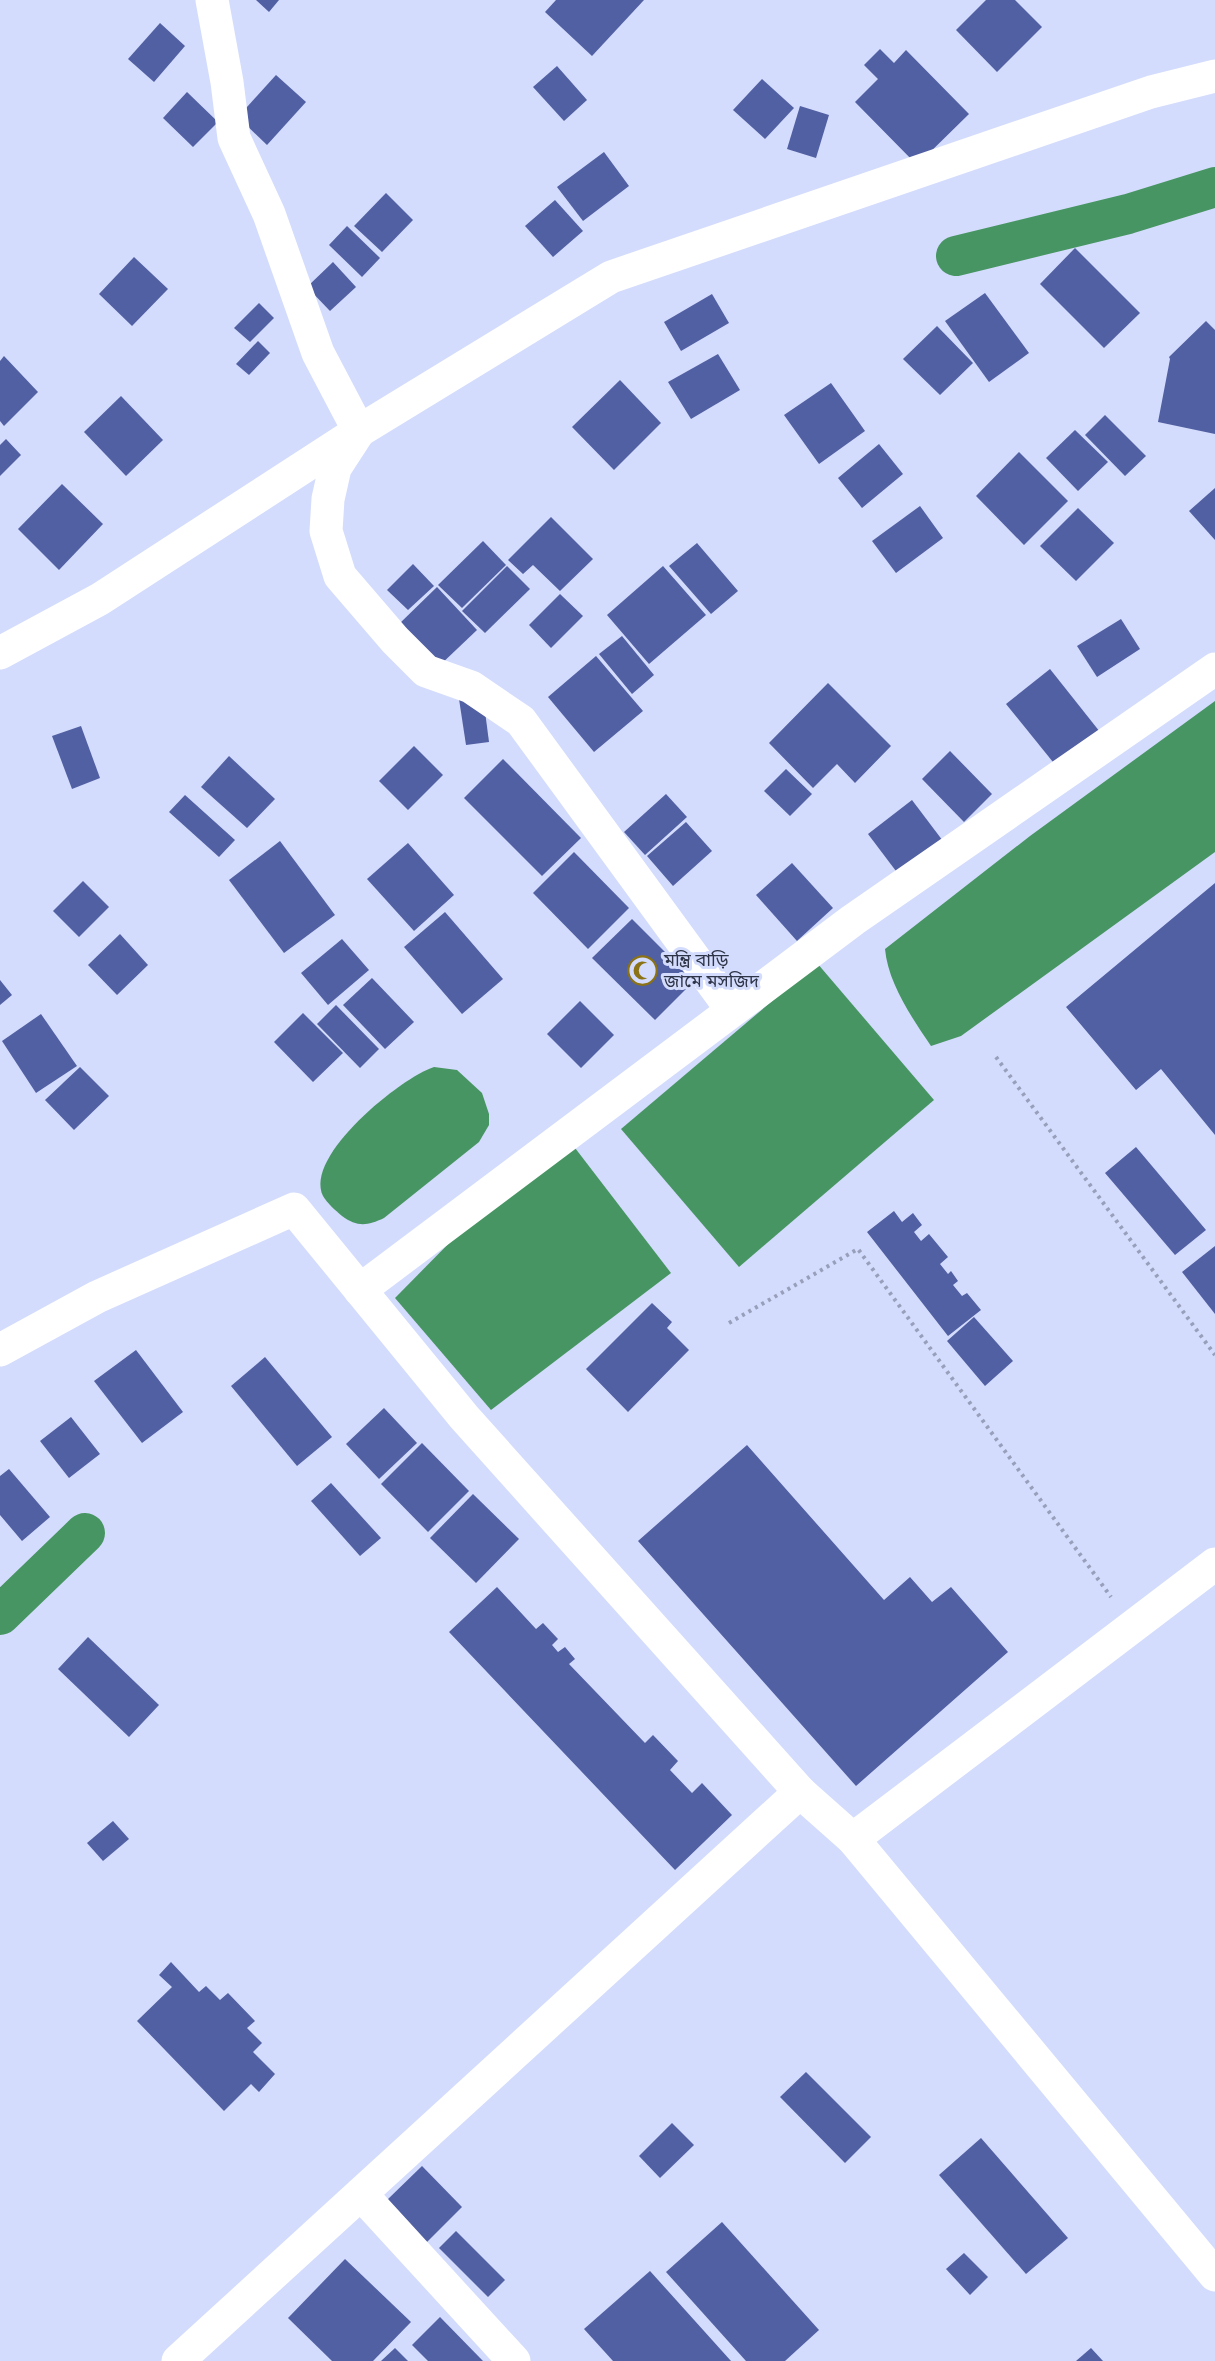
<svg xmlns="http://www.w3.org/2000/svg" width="1215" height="2361" font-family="'Open Sans','Noto Sans Bengali',sans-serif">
<rect width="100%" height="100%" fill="#d3dcfc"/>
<g fill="#479562">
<path d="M1215,701V852L961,1036L931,1046C912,1018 888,983 885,949L1030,836Z"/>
<polygon points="817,963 934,1100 739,1267 621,1129"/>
<path d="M434,1067L457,1070L482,1093L489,1114V1125L479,1142L384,1218C367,1226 357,1227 342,1216C335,1210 327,1203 323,1196C303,1156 402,1077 434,1067Z"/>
<polygon points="572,1144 671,1273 491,1410 395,1298 463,1229"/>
</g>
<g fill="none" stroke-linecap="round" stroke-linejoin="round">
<g stroke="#479562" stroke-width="40">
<polyline points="956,256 1128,214 1215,187"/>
<polyline points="0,1615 85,1533"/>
</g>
</g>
<g fill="#515fa3">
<polygon points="256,0 279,0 269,12"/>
<polygon points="556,0 644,0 592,56 545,12"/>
<polygon points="986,0 1015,0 1042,27 997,72 956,30"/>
<polygon points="160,23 185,46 154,82 128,59"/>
<polygon points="880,49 894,63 906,50 969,114 917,165 855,102 878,79 864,65"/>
<polygon points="557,66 587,100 564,121 533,87"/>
<polygon points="276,75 306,102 267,145 238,117"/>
<polygon points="762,79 794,108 765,139 733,110"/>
<polygon points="187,92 218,122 193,147 163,118"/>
<polygon points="800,106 829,115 816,158 787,149"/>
<polygon points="604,152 629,186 583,221 557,187"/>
<polygon points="386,193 413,220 382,252 354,226"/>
<polygon points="555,200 583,231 553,257 525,226"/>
<polygon points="347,226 380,258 362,277 329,245"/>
<polygon points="1075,248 1140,313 1104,348 1040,284"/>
<polygon points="134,257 168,289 132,326 99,294"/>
<polygon points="333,262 356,287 330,311 307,287"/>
<polygon points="985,293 1029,353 989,382 945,321"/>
<polygon points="712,294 729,323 681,351 664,322"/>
<polygon points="259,303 274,318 250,342 234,328"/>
<polygon points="1206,321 1215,330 1215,434 1158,422 1170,359 1169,357"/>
<polygon points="937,326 973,363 940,395 903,359"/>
<polygon points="258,341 270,353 249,375 236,364"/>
<polygon points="718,354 740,390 691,419 668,382"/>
<polygon points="4,356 38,392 4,426 0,421 0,361"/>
<polygon points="620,380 661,423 614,470 572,427"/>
<polygon points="831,383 865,431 819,464 784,415"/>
<polygon points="121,396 163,440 126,476 84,432"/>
<polygon points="1105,415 1146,456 1125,476 1085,435"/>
<polygon points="1075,430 1108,462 1078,491 1046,458"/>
<polygon points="6,439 21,455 0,476 0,445"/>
<polygon points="879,444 903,474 862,508 838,478"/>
<polygon points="1019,452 1068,501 1024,545 976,496"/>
<polygon points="62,484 103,524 59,570 18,529"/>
<polygon points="1215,488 1215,540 1189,511"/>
<polygon points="920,506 943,538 896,573 872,541"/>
<polygon points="1078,508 1114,543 1076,581 1040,546"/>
<polygon points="551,517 593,559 560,591 533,565 523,574 508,560"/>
<polygon points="483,541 506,565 462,608 438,585"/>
<polygon points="697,543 738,591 711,614 669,566"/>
<polygon points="413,564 434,586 408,610 387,590"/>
<polygon points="507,566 530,589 485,633 462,611"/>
<polygon points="663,566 706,615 649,664 607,615"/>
<polygon points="437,587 477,630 437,668 397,626"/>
<polygon points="560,594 583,616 551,648 529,625"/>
<polygon points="1121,619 1140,649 1097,677 1077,646"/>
<polygon points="622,636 654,675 632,694 599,654"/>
<polygon points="596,656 643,711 594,752 548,697"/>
<polygon points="1050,669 1100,732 1057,767 1006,704"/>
<polygon points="828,683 891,746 855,783 837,764 813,788 769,743"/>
<polygon points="483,696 489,742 466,745 459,699"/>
<polygon points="81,726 100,778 72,789 52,736"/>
<polygon points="414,746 443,775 408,810 379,781"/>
<polygon points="950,751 992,794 964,822 922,779"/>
<polygon points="229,756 275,799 247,828 201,787"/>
<polygon points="503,759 581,838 542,876 464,798"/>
<polygon points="786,769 812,794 790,816 764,791"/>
<polygon points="666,794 687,817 645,855 624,832"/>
<polygon points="185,795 235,840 219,857 169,812"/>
<polygon points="912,800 949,849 905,883 868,834"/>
<polygon points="686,822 712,851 673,886 647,856"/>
<polygon points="280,841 335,915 284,953 229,880"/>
<polygon points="408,843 454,895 414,931 367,879"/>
<polygon points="574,852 629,908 588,949 533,893"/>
<polygon points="792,863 833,908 797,941 756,895"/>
<polygon points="83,881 109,907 79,937 53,911"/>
<polygon points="1215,883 1215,1135 1161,1069 1136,1090 1066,1007"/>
<polygon points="445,912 503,979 462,1014 404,947"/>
<polygon points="632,919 694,981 655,1020 592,958"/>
<polygon points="120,934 148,965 117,995 88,965"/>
<polygon points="342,939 369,970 328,1005 301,973"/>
<polygon points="372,978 414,1022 385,1049 343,1005"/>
<polygon points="0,980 12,995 0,1005"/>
<polygon points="580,1001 614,1035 581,1068 547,1034"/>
<polygon points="336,1005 379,1049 360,1068 317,1024"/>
<polygon points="303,1013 343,1053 313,1082 274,1042"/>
<polygon points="41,1014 77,1066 36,1093 2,1041"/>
<polygon points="80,1067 109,1096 74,1130 45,1100"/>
<polygon points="1136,1147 1206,1230 1175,1255 1105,1173"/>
<polygon points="894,1211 902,1222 913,1213 922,1225 914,1232 921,1241 929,1234 948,1257 940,1264 948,1274 951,1271 958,1281 953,1285 962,1296 967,1293 981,1310 948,1336 867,1232"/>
<polygon points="1215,1246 1215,1314 1182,1272"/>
<polygon points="652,1303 672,1322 667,1328 689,1350 628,1412 586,1369"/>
<polygon points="974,1317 1013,1361 985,1386 947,1341"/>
<polygon points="136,1350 183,1412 142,1443 94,1381"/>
<polygon points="265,1357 332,1437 297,1466 231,1386"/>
<polygon points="384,1408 417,1443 379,1479 346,1444"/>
<polygon points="71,1417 100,1454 69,1478 40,1441"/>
<polygon points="422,1443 469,1491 428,1532 381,1484"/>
<polygon points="747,1445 884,1600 910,1577 932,1602 951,1587 1008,1652 856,1786 638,1541"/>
<polygon points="9,1469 50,1517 22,1541 0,1515 0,1476"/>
<polygon points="331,1483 381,1538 360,1556 311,1501"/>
<polygon points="473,1494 519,1539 476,1583 430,1538"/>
<polygon points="497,1587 536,1629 543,1623 558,1639 552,1645 558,1652 565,1647 575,1659 569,1664 645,1743 653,1735 678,1761 670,1770 692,1793 702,1783 732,1815 675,1870 449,1632"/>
<polygon points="88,1637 159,1705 129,1737 58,1669"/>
<polygon points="113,1821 129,1839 103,1861 87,1843"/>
<polygon points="171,1962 199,1992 206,1986 220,2000 228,1993 255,2021 247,2028 262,2043 253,2052 275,2074 259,2092 251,2084 224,2111 137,2021 172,1987 159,1975"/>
<polygon points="806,2072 871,2137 845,2163 780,2097"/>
<polygon points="672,2123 694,2145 660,2178 639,2156"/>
<polygon points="981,2138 1068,2238 1026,2274 939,2175"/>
<polygon points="422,2166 462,2207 426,2243 386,2201"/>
<polygon points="722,2222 819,2330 785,2361 746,2361 666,2272"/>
<polygon points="456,2231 505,2280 488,2297 439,2248"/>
<polygon points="964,2253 988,2277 970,2295 946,2269"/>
<polygon points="345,2259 411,2322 373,2361 332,2361 288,2318"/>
<polygon points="650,2271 731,2361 613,2361 584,2329"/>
<polygon points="440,2317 483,2361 428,2361 412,2345"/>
<polygon points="395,2348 408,2361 381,2361"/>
<polygon points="1091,2348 1103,2361 1076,2361"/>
</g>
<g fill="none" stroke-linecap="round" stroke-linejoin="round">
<g stroke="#979fbb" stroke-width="4" stroke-dasharray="3 4.5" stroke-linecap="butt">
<polyline points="996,1057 1215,1355"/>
<polyline points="729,1323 858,1249 1111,1597"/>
</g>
<g stroke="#fff" stroke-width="33">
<polyline points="212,0 227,82 234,138 269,214 318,353 359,431 335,468 328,499 326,531 340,576 395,640 426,671 471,687 521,721 732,1010"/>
<polyline points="0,653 100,599 359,431 611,277 1151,92 1215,76"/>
<polyline points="360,1290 853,920 1215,669"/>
<polyline points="0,1350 97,1297 294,1209 464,1417 800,1792 853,1839 1215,2275"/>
<polyline points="853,1839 1215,1564"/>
<polyline points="361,2194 514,2361"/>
<polyline points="178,2361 800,1792"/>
</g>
</g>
<defs>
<symbol id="mosque-ring" viewBox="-11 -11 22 22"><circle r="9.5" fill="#d3dcfc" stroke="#8a7215" stroke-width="1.5"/><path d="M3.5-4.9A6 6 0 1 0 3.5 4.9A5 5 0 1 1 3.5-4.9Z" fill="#8a7215"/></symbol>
</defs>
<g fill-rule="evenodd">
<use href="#mosque-ring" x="626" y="954" width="33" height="33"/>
</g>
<g text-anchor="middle" stroke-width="6" stroke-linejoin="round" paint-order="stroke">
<g font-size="18" fill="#2e3448" stroke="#d3dcfc" text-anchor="start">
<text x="664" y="966">মন্ত্রি বাড়ি<tspan x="664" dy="21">জামে মসজিদ</tspan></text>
</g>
</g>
</svg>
